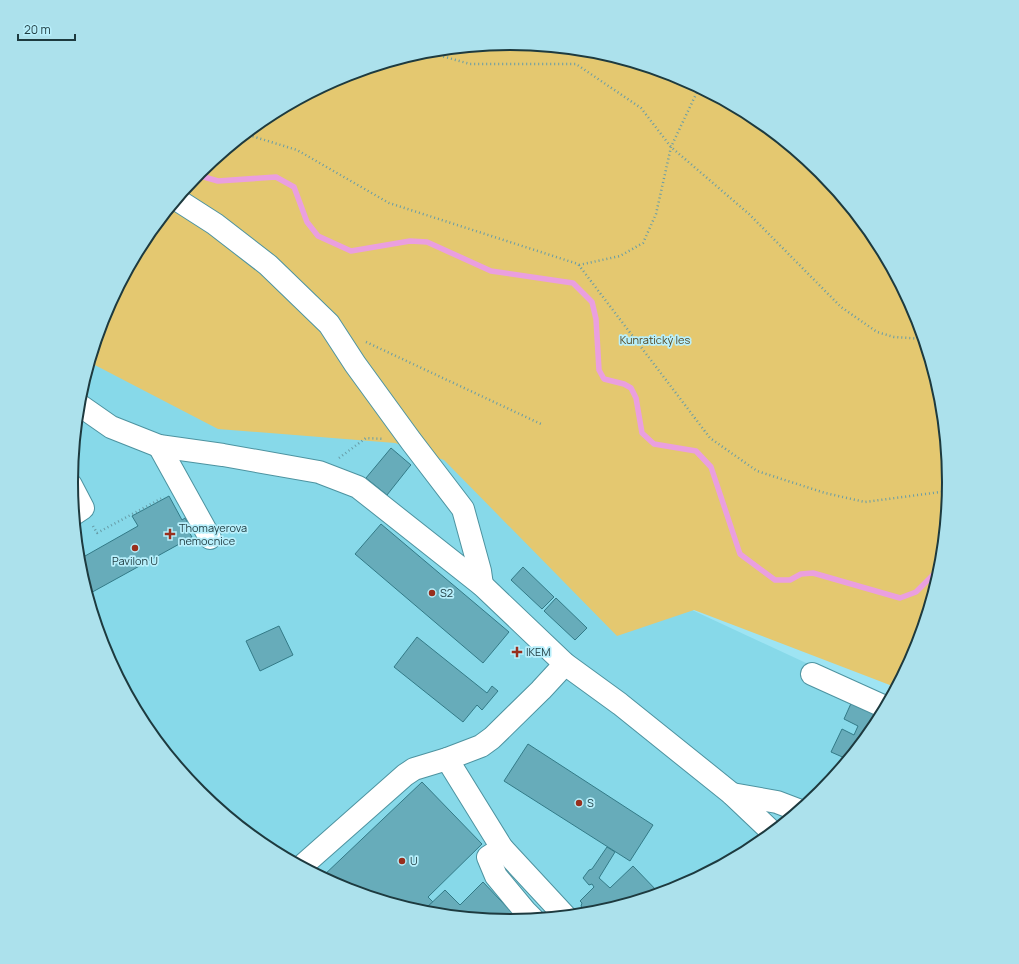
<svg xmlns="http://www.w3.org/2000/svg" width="1019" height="964" font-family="Manrope,sans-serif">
<rect width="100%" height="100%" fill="#9ee4f3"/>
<polygon fill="#87d9e9" points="145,238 677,603 888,701 874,726 820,793 753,847 677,888 595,913 509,921 424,913 341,887 265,847 199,792 144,726 104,650 79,567 71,482 79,396 104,314"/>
<polygon fill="#e4c870" points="510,43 595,51 678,77 754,117 820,172 875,238 915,314 940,397 948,482 940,568 915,650 895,687 694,610 617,636 444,460 395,443 218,429 89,362 104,314 145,238 199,171 266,117 342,76 424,51"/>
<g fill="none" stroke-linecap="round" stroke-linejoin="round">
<polyline stroke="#ea9fdf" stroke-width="5.5" points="197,175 218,181 276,177 294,187 307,222 318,236 351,251 410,241 427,242 491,271 573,283 592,302 596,319 599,370 604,379 624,384 631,388 636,398 642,433 654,444 696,451 711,467 740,554 775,580 790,580 801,574 813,573 900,598 916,592 940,568"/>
</g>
<g fill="#67acba" stroke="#337a87">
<polygon points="391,448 411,465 410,466 387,495 366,478"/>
<polygon points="169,496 182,520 185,518 190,527 187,529 192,537 87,595 79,567 78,560 138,526 132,516"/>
<polygon points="381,524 509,632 483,663 355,554"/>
<polygon points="523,567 554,597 542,609 511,580"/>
<polygon points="556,598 587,628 575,640 544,611"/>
<polygon points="279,626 293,655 260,671 246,641"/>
<polygon points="417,637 487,693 492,686 498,691 482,710 477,705 463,722 394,667"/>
<polygon points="853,699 882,712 874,726 847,759 831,752 842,729 854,735 858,726 844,719"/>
<polygon points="528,744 653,825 630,861 504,781"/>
<polygon points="422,782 482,844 428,897 433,902 422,912 341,887 322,877"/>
<polygon points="607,847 615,852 599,878 610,888 633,866 659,893 595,913 594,913 589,909 583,909 581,906 582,903 580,901 594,887 592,884 589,885 583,878 589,870 592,869"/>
<polygon points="483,882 519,920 509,921 422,912 445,890 460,905"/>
</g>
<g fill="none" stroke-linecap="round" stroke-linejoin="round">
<defs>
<g id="minor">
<polyline points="176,199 215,224 268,265 329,324 355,364 411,441 463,509 480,571 482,585"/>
<polyline points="78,404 111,427 159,446 223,455 319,472 358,487 482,585 565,664 620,704 732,794 772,832"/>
<polyline points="159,446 210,538"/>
<polyline points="71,485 83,508 74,514"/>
<polyline points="812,674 885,707"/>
<polyline points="447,759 502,848 565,916"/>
<polyline points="732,794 777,802 798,810"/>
<polyline points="502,848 488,857 496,876 525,911 533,919"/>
<polyline points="302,866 405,775 414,769 447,759 481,746 492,738 541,690 565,664"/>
</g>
</defs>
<use href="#minor" stroke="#4d93a0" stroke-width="24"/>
<g stroke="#679ca7" stroke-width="2.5" stroke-dasharray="1 3" stroke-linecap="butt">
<polyline points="424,51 470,64 576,64 641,108 671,147 749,214 841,307 877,332 894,337 923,339"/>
<polyline points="245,134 297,150 389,203 578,264 710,438 757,471 825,493 865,502 948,491"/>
<polyline points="579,265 620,256 643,243 656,214 671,147 697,92 701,89"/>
<polyline points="366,342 541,424"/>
<polyline points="339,458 366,438 384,439"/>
<polyline points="93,526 97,533 164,497"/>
</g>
<use href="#minor" stroke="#fff" stroke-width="22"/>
</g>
<g fill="#982f1d" stroke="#b8effb" stroke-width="1.5">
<path d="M168 528h4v4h4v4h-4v4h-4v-4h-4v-4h4z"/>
<circle cx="135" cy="548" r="4"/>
<circle cx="432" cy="593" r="4"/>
<path d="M515 646h4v4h4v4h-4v4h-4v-4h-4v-4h4z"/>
<circle cx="579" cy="803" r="4"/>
<circle cx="402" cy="861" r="4"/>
</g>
<g text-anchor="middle" stroke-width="3.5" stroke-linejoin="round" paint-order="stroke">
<g font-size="11" fill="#564921" stroke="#b8effb">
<text x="655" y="344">Kunratický les</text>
</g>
<g font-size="11" fill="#1d3a3f" stroke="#b8effb" text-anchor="start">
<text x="179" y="532">Thomayerova<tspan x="179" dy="13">nemocnice</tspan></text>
<text x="135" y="565" text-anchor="middle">Pavilon U</text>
<text x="440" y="597">S2</text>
<text x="526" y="656">IKEM</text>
<text x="587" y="807">S</text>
<text x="410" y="865">U</text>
</g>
</g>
<path d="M0 0H1019V964H0ZM78 482a432 432 0 1 1 864 0a432 432 0 1 1-864 0Z" fill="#ace1ec" fill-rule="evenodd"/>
<path fill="none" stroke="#1d3a3f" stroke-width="2" d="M78 482a432 432 0 1 1 864 0a432 432 0 1 1-864 0Z"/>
<path d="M18 34v6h57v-6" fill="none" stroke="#1d3a3f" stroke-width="2"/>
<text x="24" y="34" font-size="12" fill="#1d3a3f" stroke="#b8effb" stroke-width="3" paint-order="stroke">20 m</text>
</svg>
